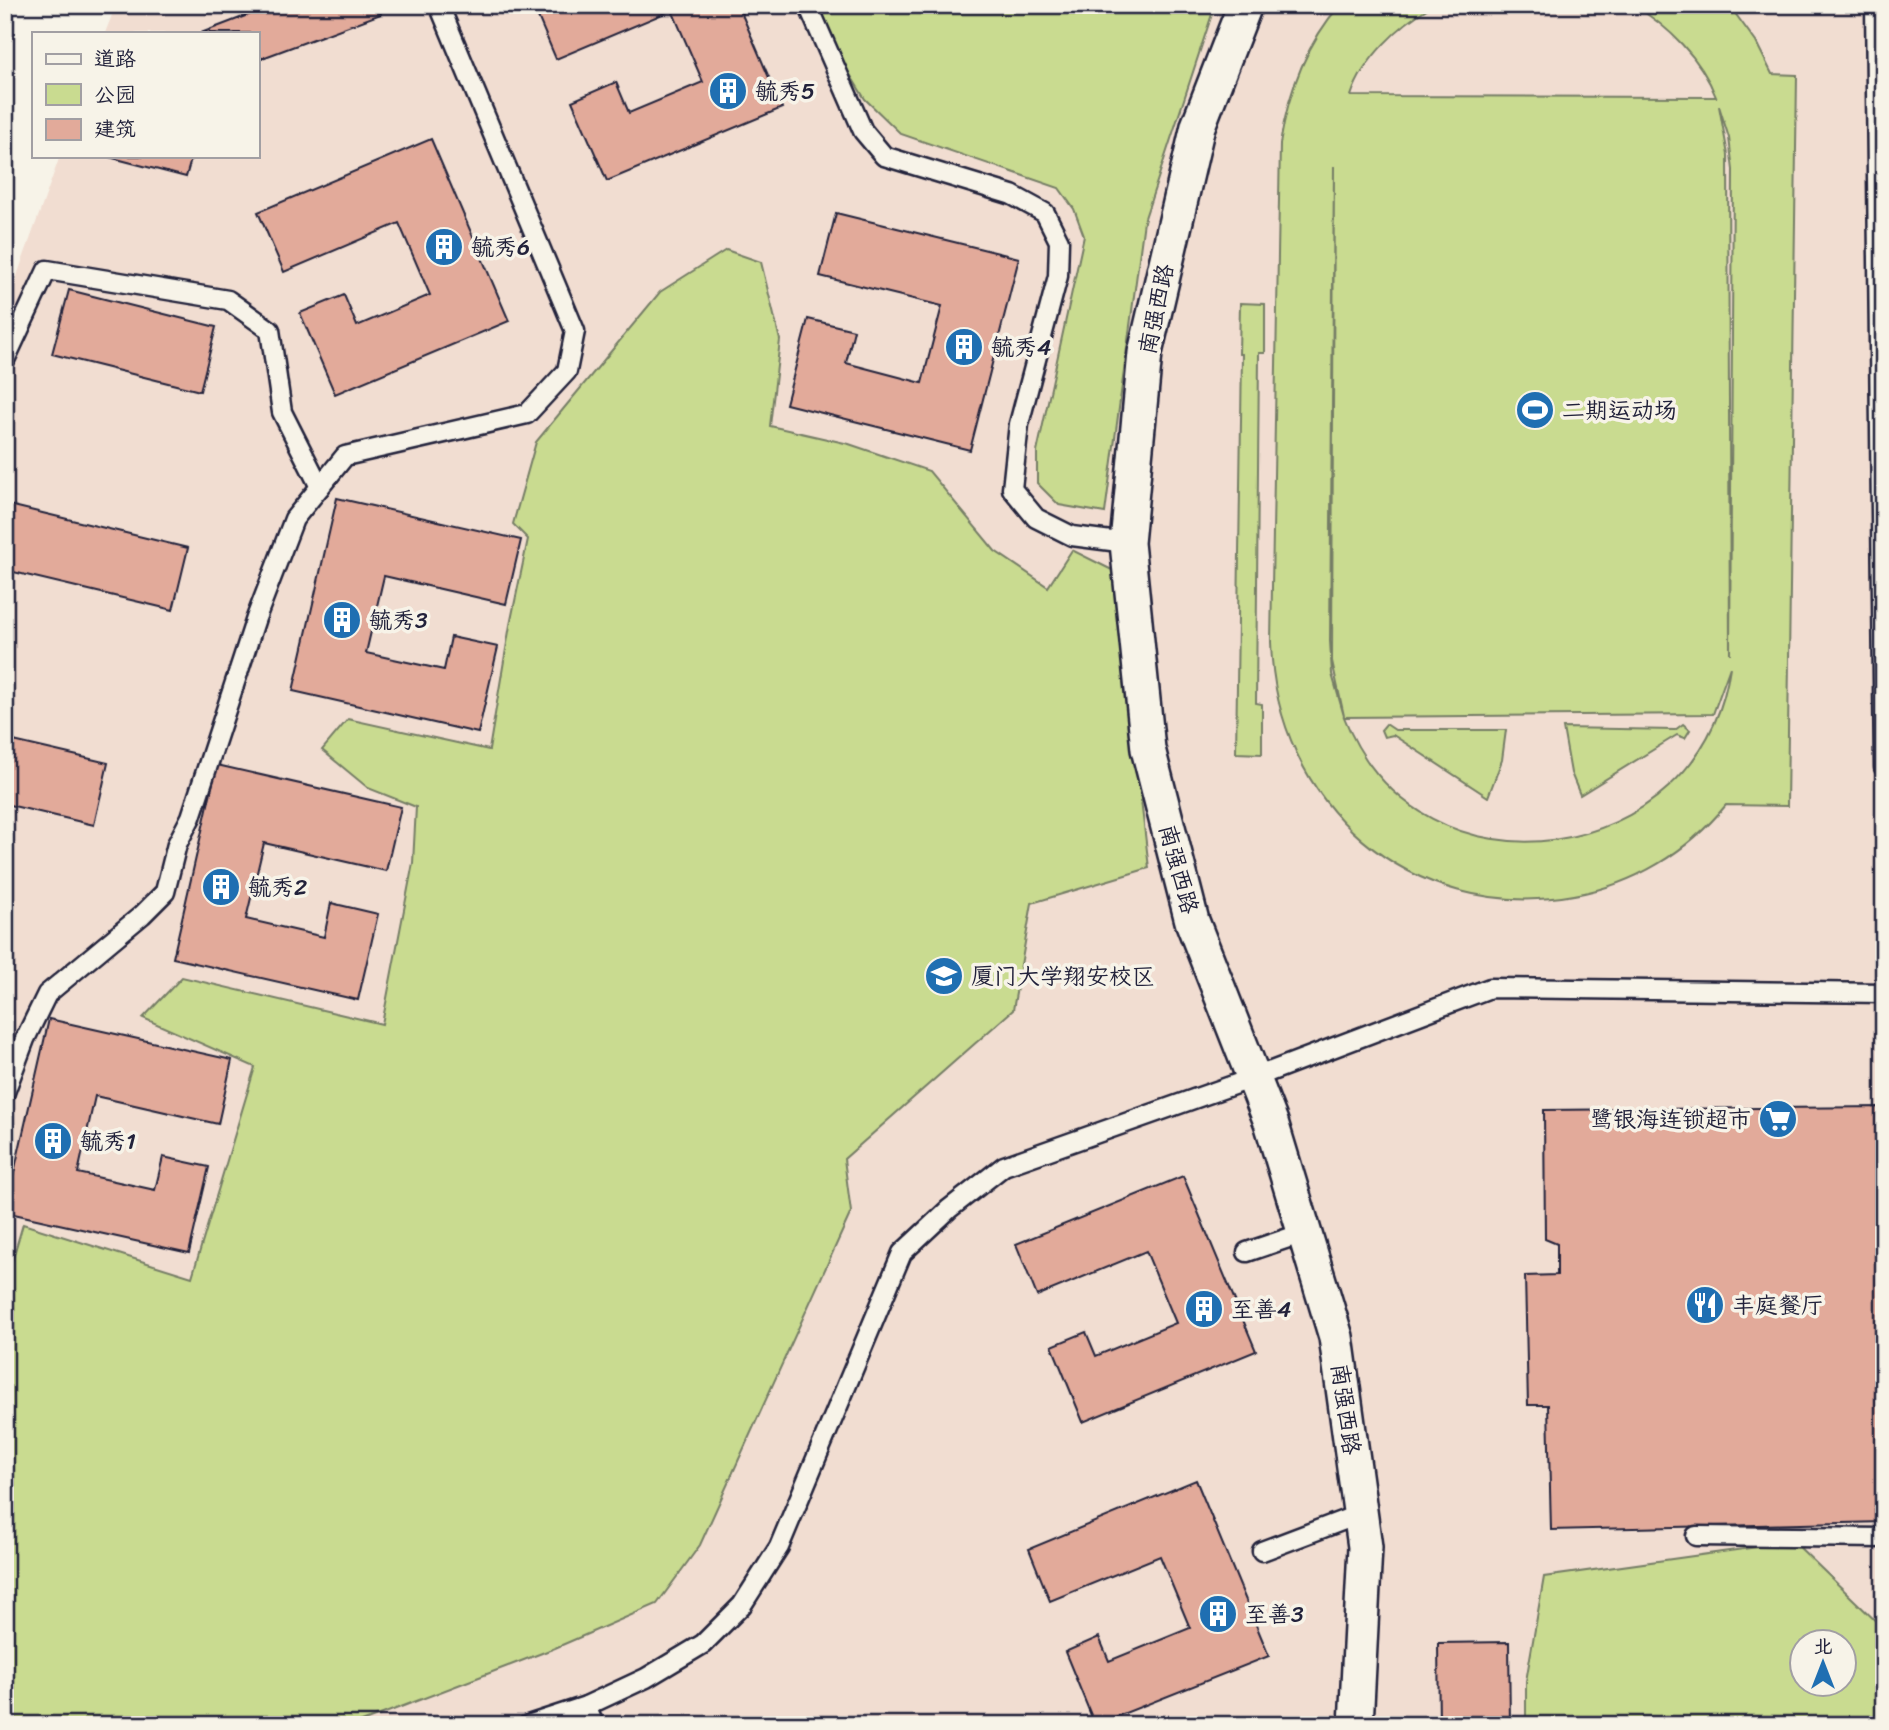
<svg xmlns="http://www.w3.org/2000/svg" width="1889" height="1730" font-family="Sriracha,'LXGW WenKai TC',sans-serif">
<rect width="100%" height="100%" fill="#f7f3e8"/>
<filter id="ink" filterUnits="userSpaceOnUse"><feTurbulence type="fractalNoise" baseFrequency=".0143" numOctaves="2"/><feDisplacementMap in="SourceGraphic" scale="14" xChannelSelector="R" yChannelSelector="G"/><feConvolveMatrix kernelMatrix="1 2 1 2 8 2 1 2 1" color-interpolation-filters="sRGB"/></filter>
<g filter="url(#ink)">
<path fill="#f1ddd1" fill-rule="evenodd" d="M116,5H1884V1725H5V309L60,156H257V33H105ZM1801,1642H1843V1684H1801Z"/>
<g fill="#c9db90" stroke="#767e66" stroke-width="2" fill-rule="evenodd">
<polygon points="818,5 1215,5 1144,221 1105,513 1059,505 1037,483 1037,452 1084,236 1074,209 1059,188 901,134 865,99 832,45"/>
<path d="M1340,5H1433C1399,25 1363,59 1351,96L1716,97C1701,58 1668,26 1633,5H1729L1756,42L1772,74L1797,75L1787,806L1726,805C1688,852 1633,885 1574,895C1410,924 1275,804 1271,642L1280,144C1288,93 1305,45 1340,5ZM1719,106L1729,138L1733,170L1730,654L1728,155ZM1334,166L1332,661L1344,716L1332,674L1330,641ZM1730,667C1702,869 1419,909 1344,717L1713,714Z"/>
<polygon points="726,250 761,262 780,340 770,426 849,444 929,471 995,551 1048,587 1072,550 1114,571 1149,868 1032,903 1013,1010 844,1159 851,1212 700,1545 657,1604 555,1648 354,1725 5,1725 5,1285 23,1224 192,1277 255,1067 143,1018 182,977 382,1024 413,863 416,807 368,788 322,750 348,719 489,750 510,625 528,539 513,524 536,442 660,292"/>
<polygon points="1240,303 1265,304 1265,353 1259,353 1256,703 1262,704 1262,754 1236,753 1242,354 1239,354"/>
<polygon points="1386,724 1395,730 1506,730 1502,760 1488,797 1393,735 1384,737 1381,730"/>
<polygon points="1683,724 1690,730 1685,738 1677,735 1580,795 1571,773 1563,728 1675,730"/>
<path d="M1794,1542L1884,1629V1725H1526V1681L1544,1577ZM1801,1642H1843V1684H1801Z"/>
</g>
<g fill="#e2aa9a" stroke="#22223b" stroke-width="2">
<polygon points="274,5 378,5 381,14 257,60 257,33 201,33"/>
<polygon points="533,5 738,5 782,108 607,181 572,101 616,82 629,113 703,82 672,10 556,59"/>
<polygon points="431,139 509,321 335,394 300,313 344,295 357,326 430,295 399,223 284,272 258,212"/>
<polygon points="105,156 192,156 186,177"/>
<polygon points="836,213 1019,258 970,450 786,404 808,319 854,330 846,363 922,383 942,306 820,276"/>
<polygon points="69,290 216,327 200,391 52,354"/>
<polygon points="337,498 521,540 506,604 384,576 366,653 444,670 451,637 498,647 478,733 293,691"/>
<polygon points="5,504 188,548 173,610 5,570"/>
<polygon points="5,739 108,763 94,825 5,804"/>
<polygon points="217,765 401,807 386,871 264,843 246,919 324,937 331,903 378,914 358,1000 173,958"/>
<polygon points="49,1019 232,1060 218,1124 95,1096 78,1173 155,1190 163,1157 209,1167 189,1253 5,1212"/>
<polygon points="1884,1107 1884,1522 1551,1530 1548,1405 1528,1405 1525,1276 1557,1275 1557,1244 1545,1239 1544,1110"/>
<polygon points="1183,1176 1256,1351 1083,1422 1052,1346 1086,1332 1096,1356 1176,1323 1146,1251 1037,1296 1016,1244"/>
<polygon points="1196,1480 1269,1656 1095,1725 1065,1652 1099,1637 1109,1661 1190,1628 1160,1556 1050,1601 1029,1549"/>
<polygon points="1509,1642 1510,1725 1439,1725 1438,1643"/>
</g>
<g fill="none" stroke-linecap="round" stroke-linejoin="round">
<defs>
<g id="service">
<polyline points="808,5 863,131 884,156 1012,195 1045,213 1059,241 1058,276 1019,424 1012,489 1036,518 1072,536 1127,543"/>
<polyline points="1875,5 1884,767"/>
<polyline points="5,360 47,270 228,300 270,330 282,412 320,487"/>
<polyline points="5,1092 25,1039 47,994 142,915 165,892 177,844 191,817 256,618 294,519 345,456 527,414 567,371 575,331 439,5"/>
<polyline points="1247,1252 1306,1232"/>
<polyline points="1696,1536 1884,1538"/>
<polyline points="1262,1551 1360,1514"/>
<polyline points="586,1706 594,1725"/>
<polyline points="528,1725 586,1706 646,1678 703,1644 742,1605 779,1547 902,1253 949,1209 1004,1166 1253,1078 1490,988 1884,993"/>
</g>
<polyline id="minor" points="1245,5 1198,126 1145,353 1127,543 1148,749 1192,921 1271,1122 1336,1337 1365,1547 1356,1725"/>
</defs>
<use href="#service" stroke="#22223b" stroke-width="23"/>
<use href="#minor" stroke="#22223b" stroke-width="38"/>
<use href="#service" stroke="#f7f3e8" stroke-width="18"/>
<use href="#minor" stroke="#f7f3e8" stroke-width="33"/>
</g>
</g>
<defs>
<symbol id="building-disc" viewBox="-11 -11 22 22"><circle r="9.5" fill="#1f6fb2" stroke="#f7f3e8"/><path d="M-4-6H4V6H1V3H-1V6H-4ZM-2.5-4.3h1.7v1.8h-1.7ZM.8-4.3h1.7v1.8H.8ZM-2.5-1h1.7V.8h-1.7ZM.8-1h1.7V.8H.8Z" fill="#fff"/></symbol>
<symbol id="stadium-disc" viewBox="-11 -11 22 22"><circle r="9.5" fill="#1f6fb2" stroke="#f7f3e8"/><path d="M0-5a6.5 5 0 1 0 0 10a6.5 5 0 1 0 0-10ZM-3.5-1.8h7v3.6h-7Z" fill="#fff"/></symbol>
<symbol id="university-disc" viewBox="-11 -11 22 22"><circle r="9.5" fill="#1f6fb2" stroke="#f7f3e8"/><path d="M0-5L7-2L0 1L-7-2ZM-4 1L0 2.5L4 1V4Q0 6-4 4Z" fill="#fff"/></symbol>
<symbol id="supermarket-disc" viewBox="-11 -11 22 22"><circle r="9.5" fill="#1f6fb2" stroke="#f7f3e8"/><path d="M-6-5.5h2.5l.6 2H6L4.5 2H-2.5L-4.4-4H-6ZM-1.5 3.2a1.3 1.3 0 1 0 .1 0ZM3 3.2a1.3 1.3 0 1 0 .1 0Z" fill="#fff"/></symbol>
<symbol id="restaurant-disc" viewBox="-11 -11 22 22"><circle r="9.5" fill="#1f6fb2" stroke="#f7f3e8"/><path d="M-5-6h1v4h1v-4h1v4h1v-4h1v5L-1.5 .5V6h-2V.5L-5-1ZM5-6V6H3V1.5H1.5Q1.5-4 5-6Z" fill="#fff"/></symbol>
</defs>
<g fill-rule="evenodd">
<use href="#building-disc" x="706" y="69" width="44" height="44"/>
<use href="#building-disc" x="422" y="225" width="44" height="44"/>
<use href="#building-disc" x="942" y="325" width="44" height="44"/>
<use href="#stadium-disc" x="1513" y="388" width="44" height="44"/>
<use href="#building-disc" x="320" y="598" width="44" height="44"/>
<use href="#building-disc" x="199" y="865" width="44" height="44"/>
<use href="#university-disc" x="922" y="954" width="44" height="44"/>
<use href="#supermarket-disc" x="1756" y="1097" width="44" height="44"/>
<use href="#building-disc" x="31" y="1119" width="44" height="44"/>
<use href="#restaurant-disc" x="1683" y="1283" width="44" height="44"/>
<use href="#building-disc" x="1182" y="1287" width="44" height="44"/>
<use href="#building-disc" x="1196" y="1592" width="44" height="44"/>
</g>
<g text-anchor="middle" stroke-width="7" stroke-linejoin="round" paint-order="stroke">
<g font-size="23" fill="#22223b" stroke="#f7f3e8" text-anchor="start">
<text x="755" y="99">毓秀5</text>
<text x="471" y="255">毓秀6</text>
<text x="991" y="355">毓秀4</text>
<text x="1562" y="418">二期运动场</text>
<text x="369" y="628">毓秀3</text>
<text x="248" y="895">毓秀2</text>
<text x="971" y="984">厦门大学翔安校区</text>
<text x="1751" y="1127" text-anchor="end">鹭银海连锁超市</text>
<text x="80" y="1149">毓秀1</text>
<text x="1732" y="1313">丰庭餐厅</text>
<text x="1231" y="1317">至善4</text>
<text x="1245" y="1622">至善3</text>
</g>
<g font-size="23" fill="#22223b" stroke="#f7f3e8">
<text transform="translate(1156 309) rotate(-78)" y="8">南强西路</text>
<text transform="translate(1179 869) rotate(75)" y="8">南强西路</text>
<text transform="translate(1346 1409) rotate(82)" y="8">南强西路</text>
</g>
</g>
<rect width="1889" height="1730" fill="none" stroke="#f7f3e8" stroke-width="28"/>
<rect x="14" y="14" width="1861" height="1702" fill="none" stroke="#22223b" stroke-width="2.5" filter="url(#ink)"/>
<rect x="32" y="32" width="228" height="126" fill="#f7f3e8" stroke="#a29fa3" stroke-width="2"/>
<rect x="46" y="54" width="35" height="10" fill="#f7f3e8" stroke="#a29fa3" stroke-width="2"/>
<text x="94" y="66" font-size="21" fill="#22223b">道路</text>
<rect x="46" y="84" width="35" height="21" fill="#c9db90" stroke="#a29fa3" stroke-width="2"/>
<text x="94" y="102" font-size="21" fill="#22223b">公园</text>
<rect x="46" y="119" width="35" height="21" fill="#e2aa9a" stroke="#a29fa3" stroke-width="2"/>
<text x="94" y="136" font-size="21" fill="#22223b">建筑</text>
<g transform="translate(1823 1663)"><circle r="33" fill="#f7f3e8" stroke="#a29fa3" stroke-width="2"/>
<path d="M0-5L12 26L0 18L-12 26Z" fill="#1f6fb2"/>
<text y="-10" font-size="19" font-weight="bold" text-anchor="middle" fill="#22223b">北</text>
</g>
</svg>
